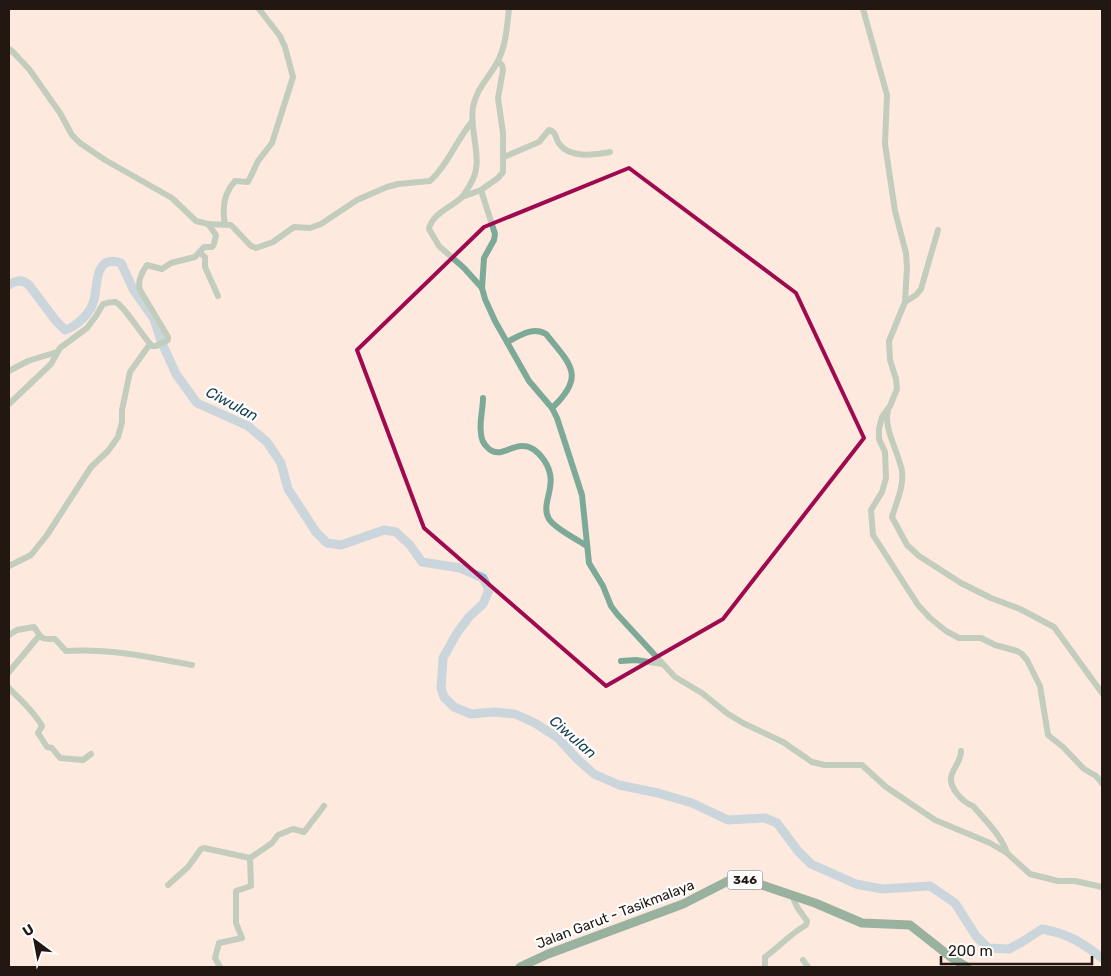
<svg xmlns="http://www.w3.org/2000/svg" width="1111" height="976" font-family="Rubik,sans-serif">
<rect width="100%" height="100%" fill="#fde9dd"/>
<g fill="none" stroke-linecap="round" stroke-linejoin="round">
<path stroke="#8cbfd9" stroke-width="9" d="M9,285C15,280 22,279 29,285L56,321L65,330C77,326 91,313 94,300C98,285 94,254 121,263L134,291L154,319L161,341L176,374L197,403L248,426L267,442L281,463L288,489L316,532L327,543L341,545L384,530L396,532L410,545L422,562L460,568L483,578L489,590L483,604L469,617L457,633L443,658L441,688L444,697L454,707L471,714L494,712L515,714L535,723L558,738L577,759L594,774L619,785L658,793L692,803L728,820L765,818L777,823L798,851L811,864L856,884L882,889L930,886L955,903L976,936L988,948L1009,949L1022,942L1042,929C1069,934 1081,942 1102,958"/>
<g stroke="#7daa98" stroke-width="6">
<path d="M509,9C507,26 506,45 498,61C489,78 477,87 473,107C469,131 483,158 473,179C470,185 466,193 461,198C450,208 432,214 429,229L439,246L464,268L482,288L485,299L495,321L529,381L552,408L557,418L582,495L589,563L603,586L611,606L617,614L675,677L702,693L728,714L743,723L783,742L812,762L825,765H862L886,787L935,820L990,843L1007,853L1030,874L1058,881H1075L1102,887"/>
<polyline points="863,9 887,95 885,144 895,211 906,253 907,267 905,302 889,341 890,360 896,379 897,389 890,406 882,417 879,429 879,439 885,452 886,478 882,492 871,510 873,535 918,605 930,618 946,631 959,638 981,638 995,645 1017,651 1022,654 1027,660 1040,686 1048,735 1063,747 1084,769 1096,776 1102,783"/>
<path d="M9,49L13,52L29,69L60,113L72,135L80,143L105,160L172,198L196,221L208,224L231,225L251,246L256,248L273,242L294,227L310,228L321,224L357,200L387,187L398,184L430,181C447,166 456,141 471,123"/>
<path d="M504,157L539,142L549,130C556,132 555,136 558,142C568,159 594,155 610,152"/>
<polyline points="481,190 495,234 494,240 484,258 482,288"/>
<polyline points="462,197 481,190 498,178 503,172 503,133 498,98 503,70 502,65 498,61"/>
<path d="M225,224C222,209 224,193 235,181L248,182L258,161L272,143L293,77L285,47L280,36L259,9"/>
<polyline points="200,253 205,257 205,267 218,296"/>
<polyline points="905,302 916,295 921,289 938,230"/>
<path d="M507,342C519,336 533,326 546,334C571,365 586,376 552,408"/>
<polyline points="9,371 28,361 57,352"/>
<path d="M483,398C483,410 479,422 481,433C481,438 483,443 487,447C499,460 510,445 523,446C532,446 539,453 544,460C561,485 539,502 549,519C554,528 578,540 587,546"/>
<path d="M9,404L51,364L60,348L87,328L96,316L103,304C106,303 112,302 115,302C122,303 144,338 152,346H156L168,340V337L140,290C137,281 142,272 147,265L162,269L171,263L195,257L204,247H212L214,244L216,235L208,224"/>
<path d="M888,411C883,428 899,453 902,471C904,487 896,503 892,517L907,545L919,556L961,583L991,598L1020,609L1054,627L1102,693"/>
<polyline points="9,566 31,555 47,535 91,467 108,451 118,437 122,422 122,410 130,372 150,344"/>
<path d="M9,635L17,630L34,627C43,639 39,639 55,639L66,651C109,648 150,657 192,665"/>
<polyline points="621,661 636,660 662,664"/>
<polyline points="9,672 39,636"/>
<path d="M9,688C20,700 33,710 42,726L38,733L47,747L52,748L60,758L83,760L91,754"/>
<path d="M961,751C961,761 955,765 952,774C947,786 962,802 973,806C985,820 1001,835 1007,853"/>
<polyline points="168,885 188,867 201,849 204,848 250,858"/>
<polyline points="803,960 808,967"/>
<polyline points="220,967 215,958 219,943 242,938 236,923 236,891 251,886 250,858 272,843 278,835 293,829 304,832 324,806"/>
<path d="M765,967V957C779,947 790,934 806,925L807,921L797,907L792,895"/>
</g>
<polyline stroke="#206d55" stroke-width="9" points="520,967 548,954 683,904 728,881 739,880 750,881 815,903 862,923 910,925 952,958 967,967"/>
</g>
<path d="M0 0H1111V976H0ZM629,168L796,293L864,438L723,619L606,686L424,528L357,350L484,227Z" fill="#fde9dd" fill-opacity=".55" fill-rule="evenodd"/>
<path fill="none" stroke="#9f0950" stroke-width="4" stroke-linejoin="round" d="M629,168L796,293L864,438L723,619L606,686L424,528L357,350L484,227Z"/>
<g text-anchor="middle" stroke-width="4.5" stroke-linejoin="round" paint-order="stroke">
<rect fill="#fff" stroke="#655d58" stroke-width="1" x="727.5" y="870.5" width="35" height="19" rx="4"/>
<g font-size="12" font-weight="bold" fill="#231811">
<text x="745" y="884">346</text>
</g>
<g font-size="14" fill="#231811" stroke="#fff">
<text transform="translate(615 914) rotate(-21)" y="5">Jalan Garut - Tasikmalaya</text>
</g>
<g font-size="15" font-style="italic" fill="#143f52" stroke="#fff">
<text transform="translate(232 404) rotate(28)" y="5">Ciwulan</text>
<text transform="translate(573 737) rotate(41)" y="5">Ciwulan</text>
</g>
</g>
<rect width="1111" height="976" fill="none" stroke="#231811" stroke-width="20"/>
<g transform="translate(35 941) rotate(328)" stroke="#ffffff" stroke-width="4" paint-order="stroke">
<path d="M0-4L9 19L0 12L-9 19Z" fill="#231811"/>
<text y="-8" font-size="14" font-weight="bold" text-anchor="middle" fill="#231811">U</text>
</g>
<path d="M941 956v8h151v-8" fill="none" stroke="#231811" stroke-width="2.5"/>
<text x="948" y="956" font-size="15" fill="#231811" stroke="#ffffff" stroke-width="4" paint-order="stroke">200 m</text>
</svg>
